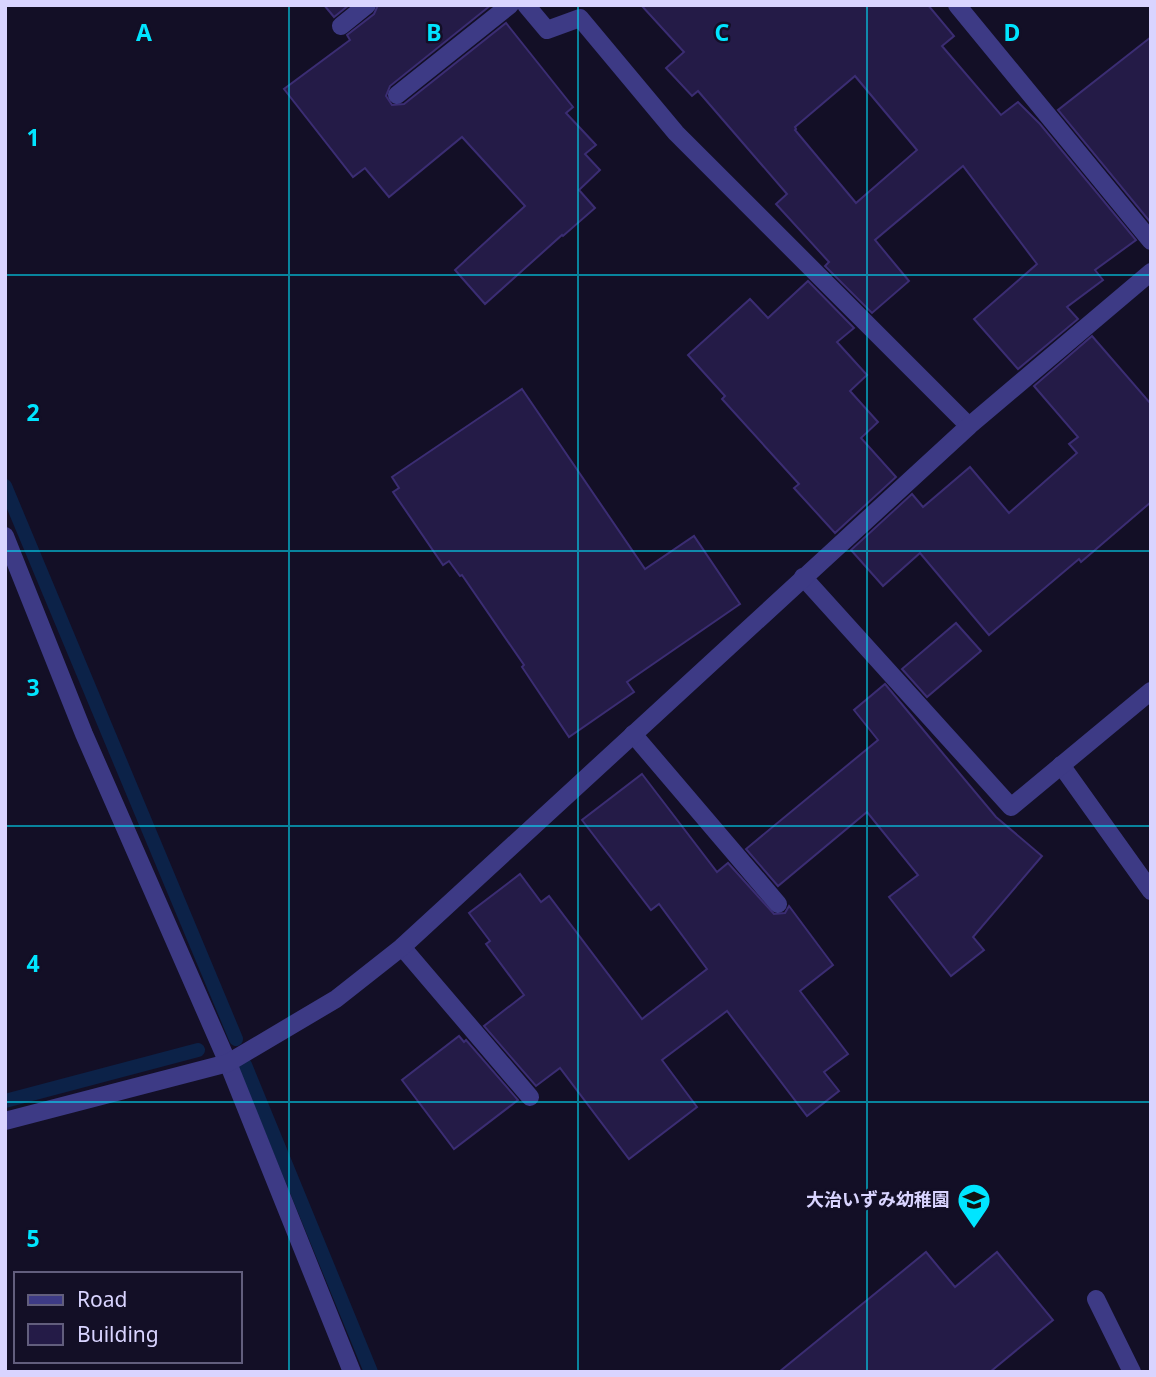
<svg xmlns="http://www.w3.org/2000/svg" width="1156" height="1377" font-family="'Noto Sans','Noto Sans JP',sans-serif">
<rect width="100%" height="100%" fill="#130f26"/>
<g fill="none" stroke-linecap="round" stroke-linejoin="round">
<g stroke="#0c2248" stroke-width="14">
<polyline points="5,486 236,1039"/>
<polyline points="245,1065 371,1372"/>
<polyline points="5,1101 198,1050"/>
</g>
</g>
<g fill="#241b47" stroke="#3b2d73" stroke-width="2" fill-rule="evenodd">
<polygon points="324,5 349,5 334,17"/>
<polygon points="378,5 491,5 390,86 386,96 392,105 404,104 506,23 573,107 566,113 596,145 585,154 600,170 579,190 595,208 563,236 562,235 485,304 455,270 525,206 462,137 389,197 365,168 353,177 284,89 350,40 347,35 374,14"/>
<path d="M641,5H928L954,36L942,46L1001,115L1018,102L1040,124L1136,240L1095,270L1103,280L1067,307L1078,319L1018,369L974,319L1037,264L963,166L875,240L909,281L872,313L825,266L829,262L776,204L787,194L698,91L692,96L666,68L684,52ZM855,76L917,150L856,203L795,130L796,129L795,127Z"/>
<polygon points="1151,37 1151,223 1058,110"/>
<polygon points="808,281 854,328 837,342 867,375 850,391 878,422 861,438 896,477 835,533 794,488 799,484 722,399 725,396 688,355 750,299 768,318"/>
<polygon points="1092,336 1151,404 1151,502 1081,562 1079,559 989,635 920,553 883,586 851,550 912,494 923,507 970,467 1009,513 1077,453 1069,444 1078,437 1034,386"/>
<polygon points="522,389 645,569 694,536 740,604 627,682 634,692 569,737 522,667 524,665 462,575 460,576 449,561 443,565 393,492 399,488 392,477"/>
<polygon points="956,623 981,651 927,697 902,669"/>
<polygon points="885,684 996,817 1042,856 973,937 984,950 951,976 889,897 918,875 867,812 778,886 746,849 878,740 854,710"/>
<polygon points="642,774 717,872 728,863 774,914 785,913 789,906 833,965 800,991 848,1054 824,1072 839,1091 807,1116 727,1011 662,1060 697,1107 629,1159 560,1068 536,1086 484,1026 524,995 486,944 490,941 469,913 520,874 541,902 549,896 642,1019 707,969 659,904 651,910 582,820"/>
<polygon points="459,1036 464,1042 466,1040 518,1100 454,1149 402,1080"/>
<polygon points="926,1252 955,1287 997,1252 1053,1320 990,1372 779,1372"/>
</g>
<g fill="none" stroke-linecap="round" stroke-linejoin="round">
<g stroke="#3d3a85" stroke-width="18">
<polyline points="957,5 1151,241"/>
<polyline points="341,26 367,5"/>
<polyline points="397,95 510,5"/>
<polyline points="633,734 778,904"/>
<polyline points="1061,765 1151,891"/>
<polyline points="402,947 530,1097"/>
<polyline points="1096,1299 1132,1372"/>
</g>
<g stroke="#3d3a85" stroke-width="18">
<polyline points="526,5 547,30 580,18 676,133 969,426"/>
<polyline points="5,536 84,734 228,1063 352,1372"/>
<polyline points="803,577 1011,807 1151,691"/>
<polyline points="5,1121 228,1063 336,999 402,947 969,426 1151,272"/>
</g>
</g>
<path fill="none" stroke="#00e5ff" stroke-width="2" stroke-opacity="0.55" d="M289,5V1372M578,5V1372M867,5V1372M5,275H1151M5,551H1151M5,826H1151M5,1102H1151"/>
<defs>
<symbol id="school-pin" viewBox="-11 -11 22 30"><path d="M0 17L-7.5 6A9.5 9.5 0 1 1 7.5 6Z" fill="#00e5ff" stroke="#130f26"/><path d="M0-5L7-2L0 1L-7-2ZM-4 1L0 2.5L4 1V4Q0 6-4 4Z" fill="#111"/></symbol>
</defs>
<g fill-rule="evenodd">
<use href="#school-pin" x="955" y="1181" width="38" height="52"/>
</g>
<g text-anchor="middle" stroke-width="5" stroke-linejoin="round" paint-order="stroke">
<g font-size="18" font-weight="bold" fill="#d9d4ff" stroke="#130f26" text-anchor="end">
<text x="950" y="1206">大治いずみ幼稚園</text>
</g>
</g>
<g font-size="23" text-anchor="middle" font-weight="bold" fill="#00e5ff" stroke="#130f26" stroke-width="5" stroke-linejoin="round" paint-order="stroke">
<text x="144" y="41">A</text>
<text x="434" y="41">B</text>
<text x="722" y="41">C</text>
<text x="1012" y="41">D</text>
<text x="33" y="146">1</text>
<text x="33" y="421">2</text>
<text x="33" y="696">3</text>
<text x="33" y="972">4</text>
<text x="33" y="1247">5</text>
</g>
<rect width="1156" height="1377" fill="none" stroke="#d9d4ff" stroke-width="14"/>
<rect x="14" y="1272" width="228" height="91" fill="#130f26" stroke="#625e7d" stroke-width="2"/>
<rect x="28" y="1295" width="35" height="10" fill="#3d3a85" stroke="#625e7d" stroke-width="2"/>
<text x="77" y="1307" font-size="21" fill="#d9d4ff">Road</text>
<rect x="28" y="1324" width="35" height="21" fill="#241b47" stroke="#625e7d" stroke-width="2"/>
<text x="77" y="1342" font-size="21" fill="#d9d4ff">Building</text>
</svg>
